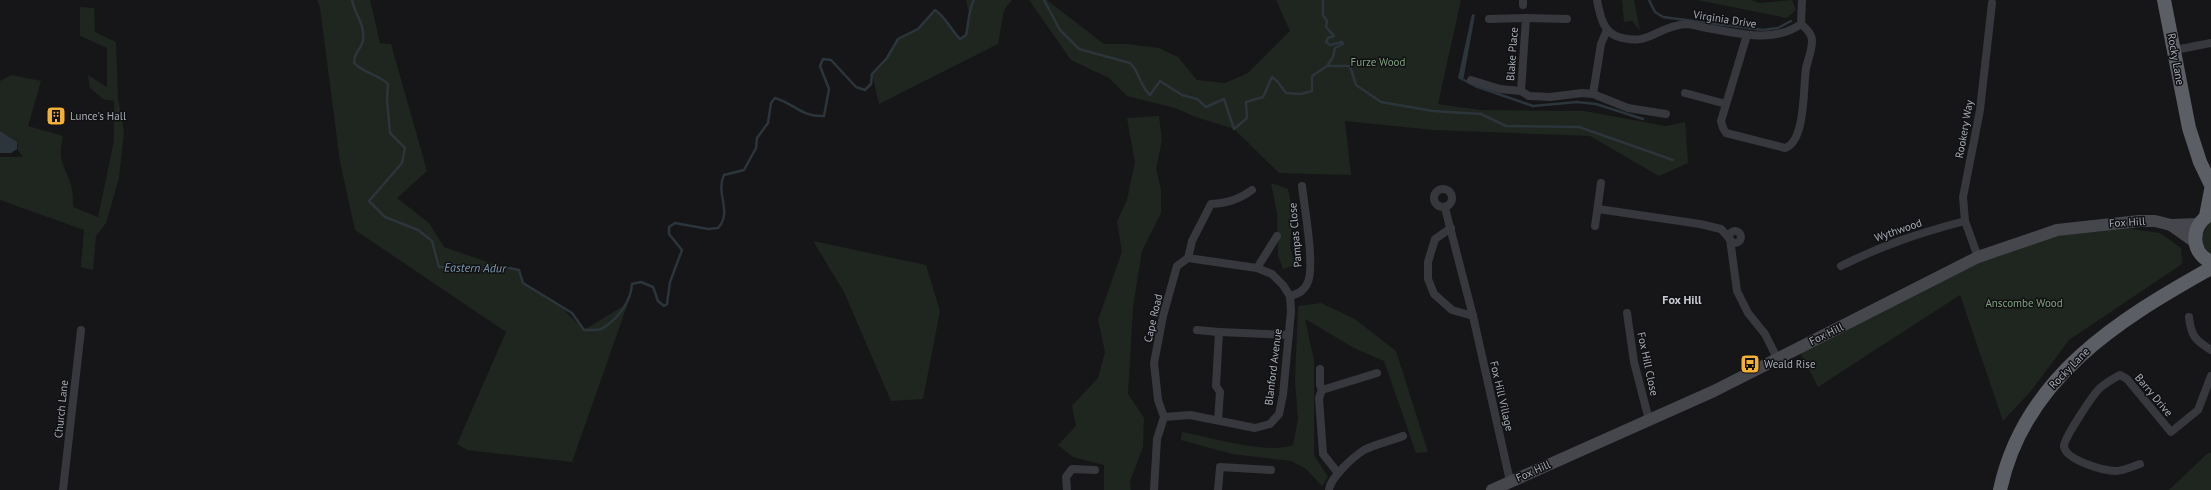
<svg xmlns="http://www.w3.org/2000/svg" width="2211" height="490" font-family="'PT Sans',sans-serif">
<rect width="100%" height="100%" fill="#161618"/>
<g fill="#1e261f">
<polygon points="317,0 370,0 380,43 391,44 427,171 397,198 429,223 444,247 499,266 519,270 523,283 562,308 584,330 628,303 572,462 467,450 457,444 506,332 355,230 340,162 320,7"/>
<path d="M966,0H1012L1004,10L998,44L879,104L872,74L887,58L898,39L918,29L935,10C946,16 950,30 960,39L966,35L970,17Z"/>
<polygon points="1029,0 1047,0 1104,44 1127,44 1159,48 1178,57 1197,80 1225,83 1248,73 1290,31 1276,0 1461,0 1438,104 1480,110 1584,111 1666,126 1685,122 1688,163 1659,176 1590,136 1434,130 1345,121 1351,175 1279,173 1234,129 1196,117 1175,108 1127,96 1109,78 1071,60"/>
<polygon points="1622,0 1634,0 1640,31 1632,21 1624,22"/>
<polygon points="1697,0 1751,0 1760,3 1792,0 1796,10 1787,18"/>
<path d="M80,7L94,8L95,32L116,42L118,98L124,132L119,178L106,223L96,236L93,270L81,267L84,230L0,200V157H23L17,149L18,145L0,131V81L12,75L41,81L28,126L63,136C58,161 62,160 70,182C73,189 73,199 73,207L98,217L114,141V101L103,99L90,88L88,75L107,87V48L80,36Z"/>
<polygon points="1159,116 1162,140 1156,169 1161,190 1161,213 1142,251 1133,307 1128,394 1144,418 1143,447 1130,481 1131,490 1104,490 1104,465 1073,457 1058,445 1076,426 1072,406 1098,378 1105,352 1098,320 1122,252 1117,222 1127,200 1135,162 1127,118"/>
<polygon points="1271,183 1288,189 1293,212 1290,246 1295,265 1283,269 1278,255 1277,213"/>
<polygon points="2211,219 2211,254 2203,246 2201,237"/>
<polygon points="2100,224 2160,233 2181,248 2182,264 2069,340 2031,391 2003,421 1960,295 1818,387 1798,348 1978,257"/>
<polygon points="813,241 926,265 940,311 923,399 891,401 844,292"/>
<path d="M1321,303L1355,319L1396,351L1428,452L1416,453L1384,361L1354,348L1305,319L1314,360V455L1328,477L1322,486L1306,469L1291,461L1232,454L1181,440L1182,432C1209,437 1270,455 1293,445L1298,419L1295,381L1298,306Z"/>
<polygon points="2208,453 2211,453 2211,490 2169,490"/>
</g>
<g fill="#2c353c">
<polygon points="1472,14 1475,15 1463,81 1458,78"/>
<polygon points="0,131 17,142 17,149 11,153 0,153"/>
</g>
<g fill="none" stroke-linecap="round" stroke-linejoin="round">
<g stroke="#2c353c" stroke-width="2.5">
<path d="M352,0C355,15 365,24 363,40C362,49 354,51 354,63C365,74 378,74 388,84L387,100L390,133L405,148L402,163L369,201L385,217L418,230L432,241L439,267L484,270L499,266L519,270L523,283L572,313L584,330C590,330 599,331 603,328C619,318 631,301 632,284L641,282L653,287L658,301L664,306L667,304L670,282L682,250L669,234V227L675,223L708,229L718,228C733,212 715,193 724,175L744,170L756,148L757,138L768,123L771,103L775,98C795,104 801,117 824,116L829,89L820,66L823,59L831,60L856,87L865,90L871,84L872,74L887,58L898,39L918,29L935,10C945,16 951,30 960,39L966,35C969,22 968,11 974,0"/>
<path d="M1044,0L1060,30L1079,49L1130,63C1140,72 1139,85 1150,95L1160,81L1182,95L1197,99L1206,107L1224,99L1234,129L1247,118L1246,102L1263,97L1272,77L1277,81L1286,93L1301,94L1312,91V76L1327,66L1333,57L1335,48L1343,44L1342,42L1330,45L1326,42L1328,38L1334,36L1326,27L1327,21L1323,15V0"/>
<polyline points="1649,0 1655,12 1663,17 1763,30 1778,28 1791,21"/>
<polyline points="1328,66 1350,66 1356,85 1381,102 1433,111 1481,114 1506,126 1579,127 1673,160"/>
<polyline points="1464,80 1475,86 1533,106 1577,102 1596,104 1643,119"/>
</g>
<g stroke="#37383d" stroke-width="8">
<path d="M1597,0C1600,14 1602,30 1616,36C1649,48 1656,26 1686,24C1692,24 1700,27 1707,28C1738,33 1773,44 1801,24L1802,0"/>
<polyline points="1523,5 1523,0"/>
<polyline points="1526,18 1567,19"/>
<polyline points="1489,19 1526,18 1521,91"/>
<path d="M1747,35L1721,121L1723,128L1726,133L1785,148C1806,141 1803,87 1806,68C1808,60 1812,50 1812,41C1812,33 1806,29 1801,24"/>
<polyline points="2175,50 2211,43"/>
<polyline points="1471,80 1500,89 1521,91 1529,96 1550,97 1582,93 1593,94 1628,108 1666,114"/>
<polyline points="1685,93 1726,104"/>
<polyline points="1593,94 1601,44 1607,30"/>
<circle cx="1443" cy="198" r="9"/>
<polyline points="1445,208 1473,316 1510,481"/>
<polyline points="1598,209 1700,224 1721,229 1730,239 1737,291 1748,313 1765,334 1777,358"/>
<polyline points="1595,226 1601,183"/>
<polyline points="1451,228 1435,239 1428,262 1428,279 1434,294 1452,310 1473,316"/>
<circle cx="1735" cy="237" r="6"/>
<polyline points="1978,257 1965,221 1963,197 1980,110 1992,3"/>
<path d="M1841,266C1883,245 1919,233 1965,221"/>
<polyline points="1257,268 1277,236"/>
<path d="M1290,296C1297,294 1303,292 1307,284C1316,270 1304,205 1302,186"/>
<polyline points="1627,313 1634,362 1649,420"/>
<path d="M2189,317C2191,336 2195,340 2211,350"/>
<polyline points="1197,330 1219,332"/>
<polyline points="1320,369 1320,385 1322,390 1319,398 1323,454 1338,473"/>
<polyline points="1322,390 1377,373"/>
<polyline points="1164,417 1190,415 1255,428 1270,424 1279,414 1283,395 1291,311 1290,296 1283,285 1272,274 1257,268 1188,258"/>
<polyline points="1218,420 1220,392 1216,386 1219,332 1289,335"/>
<path d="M2140,464C2133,466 2124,471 2116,471C2104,471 2065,460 2064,446C2064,438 2093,395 2099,389C2105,383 2113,379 2120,375L2127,379L2171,432L2198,410L2211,376"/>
<polyline points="63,490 81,330"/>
<polyline points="1067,490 1066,477 1072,469 1095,470"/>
<path d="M1154,490L1157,439L1164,417L1158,400L1154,363L1163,316L1177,266L1188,258L1192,241L1211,204C1227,203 1238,200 1252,190"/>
<polyline points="1218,490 1220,467 1271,470"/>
<path d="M1329,490C1330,478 1353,457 1364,450C1375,444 1391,441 1403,436"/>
</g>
<g stroke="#45474d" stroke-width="12">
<polyline points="2171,225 2195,242"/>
<polyline points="1492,490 1714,391 1978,257 2057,230 2139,221 2155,221 2171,225 2199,224"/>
</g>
<g stroke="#5b5e65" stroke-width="14">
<polyline points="2164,0 2189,128 2200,162 2211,185"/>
<path d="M2211,214C2191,224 2189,252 2211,262"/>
<polyline points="2206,216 2211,190"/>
<path d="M2000,490C2024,378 2118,320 2211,268"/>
</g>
</g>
<defs>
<symbol id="building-square" viewBox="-11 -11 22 22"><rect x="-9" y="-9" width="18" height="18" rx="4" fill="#f2b134" stroke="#111113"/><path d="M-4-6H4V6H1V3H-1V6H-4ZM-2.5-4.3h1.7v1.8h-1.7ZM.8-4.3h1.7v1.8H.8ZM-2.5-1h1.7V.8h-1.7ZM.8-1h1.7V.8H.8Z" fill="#111"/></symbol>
<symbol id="bus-square" viewBox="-11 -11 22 22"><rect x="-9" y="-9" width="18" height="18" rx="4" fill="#f2b134" stroke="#111113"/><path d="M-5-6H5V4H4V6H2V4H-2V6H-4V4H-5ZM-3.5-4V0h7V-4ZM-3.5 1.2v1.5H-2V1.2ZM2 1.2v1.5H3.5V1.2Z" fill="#111"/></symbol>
</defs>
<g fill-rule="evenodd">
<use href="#building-square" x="45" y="105" width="22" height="22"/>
<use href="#bus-square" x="1739" y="353" width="22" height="22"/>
</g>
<g text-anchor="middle" stroke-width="3" stroke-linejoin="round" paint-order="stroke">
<g font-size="11" fill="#a8adb8" stroke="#111113">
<text transform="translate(1725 19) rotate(9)" y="4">Virginia Drive</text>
<text transform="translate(1512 54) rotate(-86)" y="4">Blake Place</text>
<text transform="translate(2176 59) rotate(80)" y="4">Rocky Lane</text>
<text transform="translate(1964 129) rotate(-80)" y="4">Rookery Way</text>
<text transform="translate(2127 222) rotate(-4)" y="4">Fox Hill</text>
<text transform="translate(1898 230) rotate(-19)" y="4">Wythwood</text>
<text transform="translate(1295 235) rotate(-95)" y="4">Pampas Close</text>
<text transform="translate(1153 318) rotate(-77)" y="4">Cape Road</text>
<text transform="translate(1826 334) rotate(-26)" y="4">Fox Hill</text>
<text transform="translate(1648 364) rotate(78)" y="4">Fox Hill Close</text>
<text transform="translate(1273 367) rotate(-83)" y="4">Blanford Avenue</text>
<text transform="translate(2069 368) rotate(-46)" y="4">Rocky Lane</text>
<text transform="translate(2154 395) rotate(50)" y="4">Barry Drive</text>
<text transform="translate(1502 396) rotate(77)" y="4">Fox Hill Village</text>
<text transform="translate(61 409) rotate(-84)" y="4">Church Lane</text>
<text transform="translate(1533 471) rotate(-24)" y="4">Fox Hill</text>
</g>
<g font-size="11" fill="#7fa381" stroke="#111113">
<text x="1378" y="66">Furze Wood</text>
<text x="2024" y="307">Anscombe Wood</text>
</g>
<g font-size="11" fill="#a8adb8" stroke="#111113" text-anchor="start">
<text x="70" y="120">Lunce's Hall</text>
<text x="1764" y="368">Weald Rise</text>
</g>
<g font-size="12" font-style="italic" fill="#7f9bb3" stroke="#111113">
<text transform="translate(475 268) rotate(1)" y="4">Eastern Adur</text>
</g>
<g font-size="12" font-weight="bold" fill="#c9ccd4" stroke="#111113">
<text x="1682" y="304">Fox Hill</text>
</g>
</g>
</svg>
